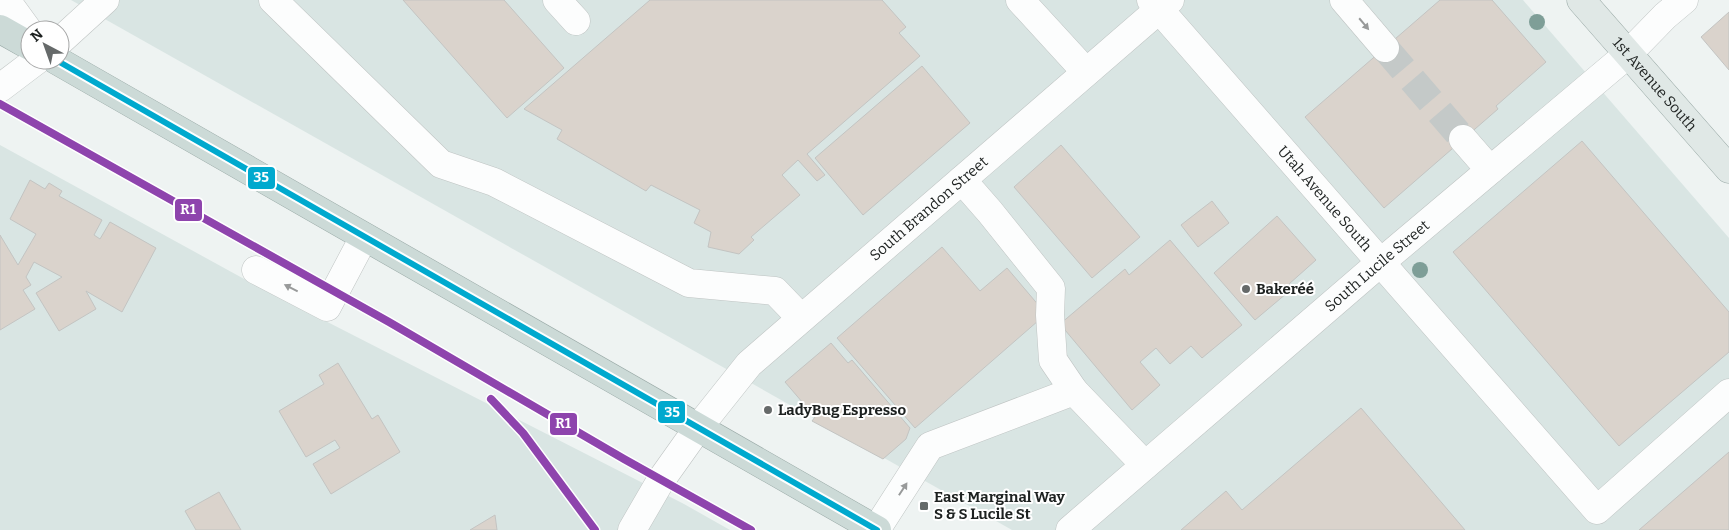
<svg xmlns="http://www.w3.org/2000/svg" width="1729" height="530" font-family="Bitter,serif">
<rect width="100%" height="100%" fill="#eef3f2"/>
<g fill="#d9e5e3">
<polygon points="71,0 1523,0 1729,238 1729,530 1012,530"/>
<polygon points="0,145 257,286 684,504 730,530 0,530"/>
</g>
<g fill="#dad3cc" stroke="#c3c4c2">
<polygon points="403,0 504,0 564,68 507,118"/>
<polygon points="650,0 882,0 906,27 899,33 920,56 807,154 825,175 817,181 798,160 782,175 800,195 751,237 754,240 739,254 708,247 711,232 694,223 700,210 651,185 646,191 557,139 562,130 524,109"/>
<polygon points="1440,0 1492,0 1546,62 1496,106 1498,109 1384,208 1305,117"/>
<polygon points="1729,12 1729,70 1701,37"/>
<polygon points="922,66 970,123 863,215 815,158"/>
<polygon points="1582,141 1729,312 1729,352 1619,446 1453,252"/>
<polygon points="1061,145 1140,237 1092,278 1014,187"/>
<polygon points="30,180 45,189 49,183 62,191 59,196 102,220 94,235 100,239 110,222 156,248 122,312 86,291 96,309 59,331 36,293 62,277 34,262 26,277 31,285 23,290 35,309 0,330 0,235 18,265 36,234 10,219"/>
<polygon points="1212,201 1229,223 1198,247 1181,225"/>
<polygon points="1277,216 1316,260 1289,284 1293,288 1255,320 1214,273"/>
<polygon points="1170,240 1242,325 1202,358 1191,346 1170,364 1156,348 1140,362 1160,385 1132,410 1060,324 1125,269 1129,275"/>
<polygon points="942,247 980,291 1007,268 1046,314 915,428 837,338"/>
<polygon points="831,343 848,363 852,360 910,428 906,439 883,459 812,421 815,417 785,382"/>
<polygon points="338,363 372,419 378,415 400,452 331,494 313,464 340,448 335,440 306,457 279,411 324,384 319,375"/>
<polygon points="1361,408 1465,530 1181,530 1226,491 1242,510"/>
<polygon points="1729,452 1729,530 1639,530"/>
<polygon points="219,492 241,530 196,530 185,511"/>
<polygon points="495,515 497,530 470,530"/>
</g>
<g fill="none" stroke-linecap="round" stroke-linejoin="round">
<polyline stroke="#c4c9c8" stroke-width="28" stroke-dasharray="28 14" stroke-linecap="butt" points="1385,48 1463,139"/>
<defs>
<g id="minor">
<polyline points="6,0 30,33"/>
<polyline points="273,0 441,164 494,182 689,283 775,291 801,318"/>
<polyline points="557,0 576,21"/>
<polyline points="1020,0 1086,72"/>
<path id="s1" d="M1151,0L1597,510L1729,393"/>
<polyline points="1344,0 1385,48"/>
<polyline points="60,41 105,0"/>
<polyline points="0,88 37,60"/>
<polyline points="1463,139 1490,170"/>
<polyline points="962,180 990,212 1051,288 1050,315 1053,360 1074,391"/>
<polyline points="256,270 327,307 364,237"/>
<path id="s2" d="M632,530L661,480L698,428L749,364L1170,0"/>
<polyline points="876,530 930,446 1074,391 1145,465"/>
<path id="s3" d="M1070,530L1380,263L1628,54L1665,16L1684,0"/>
</g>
<g id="major">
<path id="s4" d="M1581,0L1729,169"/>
</g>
<g id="highway">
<polyline points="0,29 30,46"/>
<polyline points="56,60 877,530"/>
</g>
</defs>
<use href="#minor" stroke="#bfc4c3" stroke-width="29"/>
<use href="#major" stroke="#99a9a6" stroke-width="29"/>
<use href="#highway" stroke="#99a9a6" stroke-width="29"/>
<use href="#minor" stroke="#fcfdfd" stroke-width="28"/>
<use href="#major" stroke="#e0e8e6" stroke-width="28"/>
<use href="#highway" stroke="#ccdad7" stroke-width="28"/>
<defs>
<polyline id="bus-1" points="56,60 877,530"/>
</defs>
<use href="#bus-1" stroke="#fff" stroke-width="10"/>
<use href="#bus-1" stroke="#00a9ce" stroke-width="6"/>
<defs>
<g id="rail-1">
<polyline points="0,104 389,322 624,459 751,530"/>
<polyline points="491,399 523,433 595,530"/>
</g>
</defs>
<use href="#rail-1" stroke="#fff" stroke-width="11"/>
<use href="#rail-1" stroke="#8e44ad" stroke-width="8"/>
</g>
<g fill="#7e9e97">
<circle cx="1537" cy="22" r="8"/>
<circle cx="1420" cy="270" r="8"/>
</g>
<defs><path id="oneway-solid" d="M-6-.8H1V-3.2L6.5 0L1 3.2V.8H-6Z" transform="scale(1.25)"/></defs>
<g fill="#989a9a">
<use href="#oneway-solid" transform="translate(1364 24) rotate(50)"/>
<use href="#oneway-solid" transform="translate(291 288) rotate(-153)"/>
<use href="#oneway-solid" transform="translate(903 489) rotate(-57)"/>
</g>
<g fill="#666a6a" stroke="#fff" stroke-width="2">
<circle cx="1246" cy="289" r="5"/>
<circle cx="768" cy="410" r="5"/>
<rect x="919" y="501" width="10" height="10" rx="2.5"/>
</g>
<g text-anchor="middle" stroke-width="4" stroke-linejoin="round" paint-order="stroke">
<g font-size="15" fill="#1d2120" stroke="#fff">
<text dy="5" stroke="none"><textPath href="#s4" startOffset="112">1st Avenue South</textPath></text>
<text dy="5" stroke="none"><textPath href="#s1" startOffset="264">Utah Avenue South</textPath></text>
<text dy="5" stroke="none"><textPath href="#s2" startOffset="441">South Brandon Street</textPath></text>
<text dy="5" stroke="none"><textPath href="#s3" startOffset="405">South Lucile Street</textPath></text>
</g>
<g font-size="15" font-weight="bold" fill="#1d2120" stroke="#fff" text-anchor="start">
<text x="1256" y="294">Bakeréé</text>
<text x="778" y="415">LadyBug Espresso</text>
<text x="934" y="502">East Marginal Way<tspan x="934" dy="17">S &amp; S Lucile St</tspan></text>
</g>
</g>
<g stroke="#fff" stroke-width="2">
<rect x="247" y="166" width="29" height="24" rx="5" fill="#00a9ce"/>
<rect x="174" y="198" width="29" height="24" rx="5" fill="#8e44ad"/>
<rect x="657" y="400" width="29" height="24" rx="5" fill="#00a9ce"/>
<rect x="549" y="412" width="29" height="24" rx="5" fill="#8e44ad"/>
</g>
<g font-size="14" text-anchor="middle" font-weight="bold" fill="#fff">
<text x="261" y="182">35</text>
<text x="188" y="214">R1</text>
<text x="672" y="417">35</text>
<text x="563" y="428">R1</text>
</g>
<g transform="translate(45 45) rotate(319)"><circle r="24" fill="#ffffff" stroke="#a5a6a6"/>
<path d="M0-4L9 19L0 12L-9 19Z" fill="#666a6a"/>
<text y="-8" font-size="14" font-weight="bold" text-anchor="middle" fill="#1d2120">N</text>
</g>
</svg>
